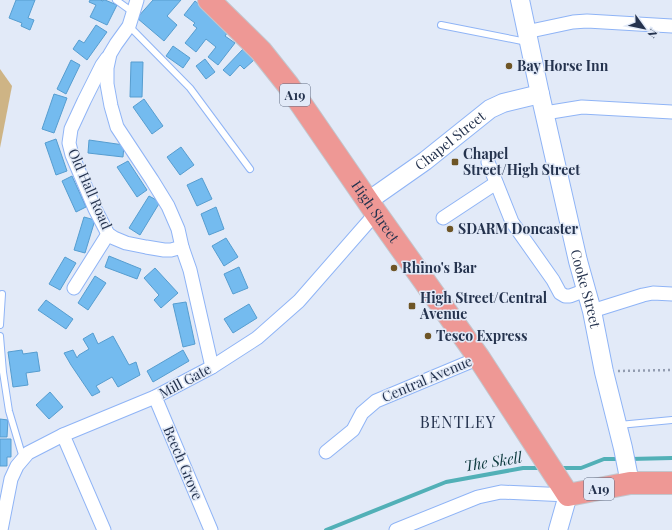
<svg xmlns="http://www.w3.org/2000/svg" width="672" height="530" font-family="'Playfair Display',serif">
<rect width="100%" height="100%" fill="#e2eaf8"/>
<polygon fill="#ceb485" points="0,69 12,86 0,148"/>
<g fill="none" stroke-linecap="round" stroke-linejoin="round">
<g stroke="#52b0b7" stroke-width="4">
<polyline points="630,459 672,458"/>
<polyline points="560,468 581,468 604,459 622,459"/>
<polyline points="326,530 446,482 523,468 543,468"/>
</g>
</g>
<g fill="#74bbef" stroke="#569dd0">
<polygon points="16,0 35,0 28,18 34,20 30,30 21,26 22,23 9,18"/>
<polygon points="90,0 100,0 103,1 103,0 105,0 117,5 107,25 90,17 96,5 89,2"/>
<polygon points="153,0 181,0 167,16 177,25 164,41 137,18"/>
<polygon points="195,1 230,29 225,36 235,43 218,65 208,57 216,47 206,39 196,52 185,43 197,28 193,25 195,23 184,15"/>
<polygon points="96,25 107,32 87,60 73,49 79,40 84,43"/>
<polygon points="173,46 190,58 183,68 166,56"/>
<polygon points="243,49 254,60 244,69 240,65 230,76 223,70"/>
<polygon points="205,59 215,72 206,79 196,66"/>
<polygon points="71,60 80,65 66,94 57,89"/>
<polygon points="131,62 143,62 142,97 130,97"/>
<polygon points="54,94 67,98 54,133 42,129"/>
<polygon points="144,99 163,126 152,134 133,107"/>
<polygon points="56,139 67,171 56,175 45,143"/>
<polygon points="89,140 124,145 123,157 88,153"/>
<polygon points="181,147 194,165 180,175 167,157"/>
<polygon points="128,161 147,190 137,197 117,167"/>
<polygon points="72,176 86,207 76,212 62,181"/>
<polygon points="202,178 212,199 197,206 187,185"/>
<polygon points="149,196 160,202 140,235 129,228"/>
<polygon points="216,207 224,229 209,235 201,214"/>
<polygon points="84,217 95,220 85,253 74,250"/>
<polygon points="226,238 238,257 224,266 212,246"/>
<polygon points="109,256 141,269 137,279 105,267"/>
<polygon points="65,257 76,263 60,290 49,284"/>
<polygon points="239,267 248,288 233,294 224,274"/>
<polygon points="155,268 178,293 161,308 154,300 159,295 144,278"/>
<polygon points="95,276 106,283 88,310 78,303"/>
<polygon points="46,300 73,319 66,329 38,310"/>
<polygon points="186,302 195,344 183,347 173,304"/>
<polygon points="249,304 257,318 233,333 224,319"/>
<polygon points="93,333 98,344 113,336 129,365 136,362 140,375 118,387 112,377 96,386 100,392 92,396 71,365 64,353 73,350 77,358 79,355 89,349 83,339"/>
<polygon points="22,350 23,354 37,352 40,371 26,373 28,385 13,387 8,352"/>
<polygon points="183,350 189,361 153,382 147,371"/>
<polygon points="50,392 63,407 49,419 36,405"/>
<polygon points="0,419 8,420 7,437 0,437"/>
<polygon points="0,439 11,439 11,457 7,457 7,466 0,466"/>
</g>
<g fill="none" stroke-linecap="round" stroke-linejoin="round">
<defs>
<g id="lane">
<polyline points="116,0 134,13"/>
<polyline points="441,25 527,42"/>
<polyline points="129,26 190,88 250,169"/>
<polyline points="0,325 2,294"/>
<polyline points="0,336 3,372 9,411 23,458"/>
<polyline points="619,425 672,420"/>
</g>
<g id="street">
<polyline points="137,0 129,26 116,44 110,54 107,68 107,84 111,106 117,127 152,180 168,206 178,229 182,247 190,270 212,367"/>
<polyline points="526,32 573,22 587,21 672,26"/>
<polyline points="107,58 102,65 84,101 71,129 69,143 72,155 95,209 108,234 114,238 126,243 146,247 164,250 171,250 182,247"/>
<polyline points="545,113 582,107 672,112"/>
<polyline points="488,162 512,222 553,280 560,293 565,296 570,296 586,290"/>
<polyline points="443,218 496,183"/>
<polyline points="74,288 108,234"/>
<polyline points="592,311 643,295 653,293 672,294"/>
<polyline points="155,397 211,530"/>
<polyline points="63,435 104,530"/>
<polyline points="326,452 353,430 362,413 376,401 479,358"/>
<polyline points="1,530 11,479 17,466 28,453 63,435 155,397 212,367 257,338 299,301 376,213"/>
<polyline points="396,530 478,497 501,492 568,495"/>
</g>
<g id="secondary">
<path id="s1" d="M520,0L540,94L578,261L592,311L604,372L623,448L630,483"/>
<path id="s2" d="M368,201L425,161L490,109L503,103L540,94"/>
<polyline points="558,530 568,495"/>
</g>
<g id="highway">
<path id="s3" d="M209,0L261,51L288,85L376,213L479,358L568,495L630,483H672"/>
</g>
</defs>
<use href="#lane" stroke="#8fb4f6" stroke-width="8"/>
<use href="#street" stroke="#8fb4f6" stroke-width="15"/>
<use href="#secondary" stroke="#8fb4f6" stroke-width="20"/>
<use href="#highway" stroke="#c2c6cd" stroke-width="24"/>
<polyline stroke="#929cb0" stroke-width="2.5" stroke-dasharray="2 3" stroke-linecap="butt" points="618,371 672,370"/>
<use href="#lane" stroke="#fff" stroke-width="6"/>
<use href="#street" stroke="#fff" stroke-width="13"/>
<use href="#secondary" stroke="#fff" stroke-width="18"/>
<use href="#highway" stroke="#ee9895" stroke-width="22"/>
</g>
<g fill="#6e5526" stroke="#e2eaf8" stroke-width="1.5">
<circle cx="509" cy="66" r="4"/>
<rect x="451" y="158" width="8" height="8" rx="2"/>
<circle cx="450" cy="229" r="4"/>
<circle cx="394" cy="268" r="4"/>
<rect x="408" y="302" width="8" height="8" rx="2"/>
<circle cx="428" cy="336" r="4"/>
</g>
<g text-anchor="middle" stroke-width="3" stroke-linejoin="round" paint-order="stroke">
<g fill="#e2eaf8" stroke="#5e6a81" stroke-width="1">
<rect x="280" y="84" width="30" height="22" rx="3"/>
<rect x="584" y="478" width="30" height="22" rx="3"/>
</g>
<g font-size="13" font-weight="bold" fill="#25334e">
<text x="295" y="100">A19</text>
<text x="599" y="494">A19</text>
</g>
<g font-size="14" font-weight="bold" fill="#25334e" stroke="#e2eaf8" text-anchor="start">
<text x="517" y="71">Bay Horse Inn</text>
<text x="463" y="159">Chapel<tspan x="463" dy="16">Street/High Street</tspan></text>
<text x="458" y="234">SDARM Doncaster</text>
<text x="402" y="273">Rhino's Bar</text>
<text x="420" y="303">High Street/Central<tspan x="420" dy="16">Avenue</tspan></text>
<text x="436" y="341">Tesco Express</text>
</g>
<g font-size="14" fill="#25334e" stroke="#e2eaf8">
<text dy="5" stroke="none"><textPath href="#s2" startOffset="102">Chapel Street</textPath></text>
<text transform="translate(90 189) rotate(66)" y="5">Old Hall Road</text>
<text dy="5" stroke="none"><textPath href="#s3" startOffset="270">High Street</textPath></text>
<text dy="5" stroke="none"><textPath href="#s1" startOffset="296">Cooke Street</textPath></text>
<text transform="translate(427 379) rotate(-23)" y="5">Central Avenue</text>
<text transform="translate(185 381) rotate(-28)" y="5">Mill Gate</text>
<text transform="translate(183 463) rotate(67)" y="5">Beech Grove</text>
</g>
<g font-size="15" font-style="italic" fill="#0e3b3f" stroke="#e2eaf8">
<text transform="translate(493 462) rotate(-9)" y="5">The Skell</text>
</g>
<g font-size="16" letter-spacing="1" fill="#25334e" stroke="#e2eaf8">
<text x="458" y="428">BENTLEY</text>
</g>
</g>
<g transform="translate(644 28) rotate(123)" stroke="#e2eaf8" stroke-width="3" paint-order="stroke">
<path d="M0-3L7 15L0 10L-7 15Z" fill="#25334e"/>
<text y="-6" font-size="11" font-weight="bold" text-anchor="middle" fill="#25334e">N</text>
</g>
</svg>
